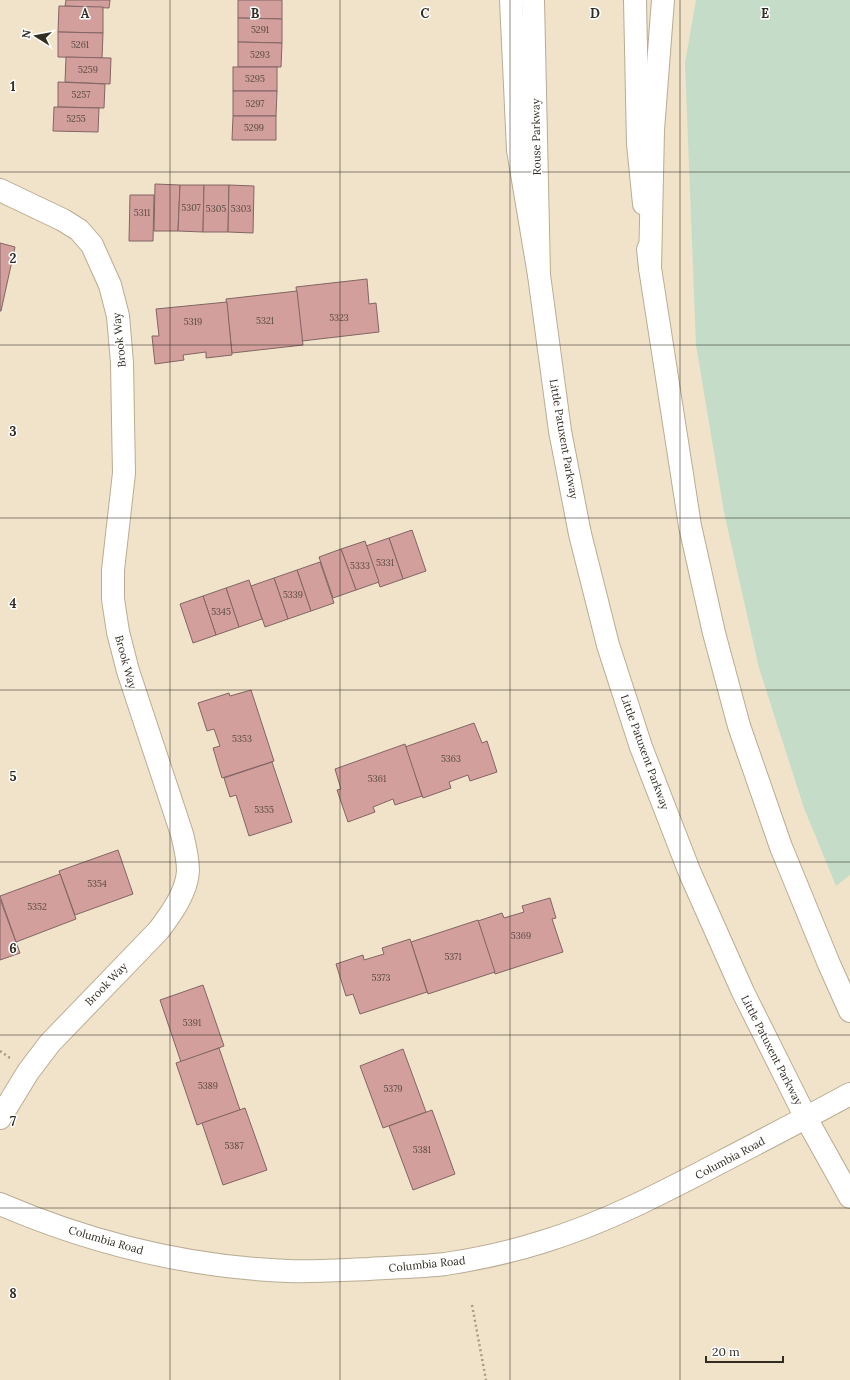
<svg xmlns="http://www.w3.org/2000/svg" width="850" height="1380" font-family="Lora,serif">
<rect width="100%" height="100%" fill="#f0e3c9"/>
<polygon fill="#c4dcc8" points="696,0 850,0 850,875 836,886 804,808 759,668 724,512 696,345 685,63"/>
<g fill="#d29f9d" stroke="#826564">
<polygon points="66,0 110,0 109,8 65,6"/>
<polygon points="238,0 282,0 282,19 238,18"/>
<polygon points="59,6 103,7 103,33 58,32"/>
<polygon points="238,18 282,19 282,43 238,42"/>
<polygon points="58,32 103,33 102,58 58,57"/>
<polygon points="238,42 282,43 281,67 238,67"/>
<polygon points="66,57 111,58 110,84 65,82"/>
<rect x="233" y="67" width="44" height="24"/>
<polygon points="58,82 105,84 104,108 58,107"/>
<polygon points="233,91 277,91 276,116 233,116"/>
<polygon points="54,107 99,108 98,132 53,131"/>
<polygon points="233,116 276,116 276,140 232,140"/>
<polygon points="155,184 180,185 178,231 154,231"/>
<polygon points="180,185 204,185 203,232 178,231"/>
<polygon points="204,185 229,185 228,232 203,232"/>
<polygon points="229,185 254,186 253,233 228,232"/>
<polygon points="130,195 154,195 153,241 129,241"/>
<polygon points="0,243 15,247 1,311 0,311"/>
<polygon points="367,279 369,304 376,303 379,332 302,341 296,287"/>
<polygon points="297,291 303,345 232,353 226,299"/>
<polygon points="227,302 232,355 206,358 206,352 183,355 184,360 155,364 152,336 159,336 156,309"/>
<polygon points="412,530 426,571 403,579 389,538"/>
<polygon points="389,538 403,579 380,587 366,546"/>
<polygon points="365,541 379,582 356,590 341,549"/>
<polygon points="341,549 356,590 333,598 319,557"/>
<polygon points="320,562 334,603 311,611 297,570"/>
<polygon points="297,570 311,611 288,619 274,578"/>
<polygon points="274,578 288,619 265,627 251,586"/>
<polygon points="249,580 262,619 239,627 226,588"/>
<polygon points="226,588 239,627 216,635 203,596"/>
<polygon points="203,596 216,635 193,643 180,604"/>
<polygon points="251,690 274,761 222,778 213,748 220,746 214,729 207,731 198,703 229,693 230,696"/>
<polygon points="474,723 482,743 487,741 497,772 470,781 468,775 449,782 451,788 423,798 405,747"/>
<polygon points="405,744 422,796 395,805 393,799 373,807 375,812 348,822 337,790 341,789 335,769"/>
<polygon points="272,762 292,822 249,836 236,795 230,797 224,778"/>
<polygon points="118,850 133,894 75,915 59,871"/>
<polygon points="60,874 76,919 16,942 0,896"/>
<polygon points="550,898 556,918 552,919 563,952 495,974 478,921 502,913 504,918 524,912 522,906"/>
<polygon points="0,899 20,953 0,960"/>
<polygon points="478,920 495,972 428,994 411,942"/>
<polygon points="410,939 427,992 360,1014 353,994 346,996 336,964 363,955 364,960 384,954 382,948"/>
<polygon points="203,985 224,1046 181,1062 160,1000"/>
<polygon points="219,1048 240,1110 197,1125 176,1063"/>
<polygon points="403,1049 426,1112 383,1128 360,1066"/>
<polygon points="245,1108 267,1170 223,1185 202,1123"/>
<polygon points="432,1110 455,1174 413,1190 389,1126"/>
</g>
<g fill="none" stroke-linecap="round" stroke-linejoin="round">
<defs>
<path id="street" d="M0,190L63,220L79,230L92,245L110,285L118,316L122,363L123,420L124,473L113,570V599L118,632L128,671L182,834C185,846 188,858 188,871C187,892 171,914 159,930L50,1043L28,1072L0,1118"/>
<path id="secondary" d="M0,1204C91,1243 189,1267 288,1271C315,1272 342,1270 369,1269C394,1267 420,1267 445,1264C478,1259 510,1252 542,1242C605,1223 664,1192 723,1161C765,1139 808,1117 850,1094"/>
<g id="primary">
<polyline points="533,0 539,275 560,431 580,534 608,645 641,747 690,873 743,992 806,1118 850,1197"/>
<polyline points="635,0 638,144 644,204"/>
<polyline points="648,249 650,268 690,526 714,633 739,726 781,847 829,964 850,1011"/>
</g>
<g id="highway">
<polyline points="511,0 518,150 539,275"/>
<polyline points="650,268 653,130 663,0"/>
</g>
</defs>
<use href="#street" stroke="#b9ac93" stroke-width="24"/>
<use href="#secondary" stroke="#b9ac93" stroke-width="24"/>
<use href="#primary" stroke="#b9ac93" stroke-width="24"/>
<use href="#highway" stroke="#b9ac93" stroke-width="24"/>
<g stroke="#a59b87" stroke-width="2.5" stroke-dasharray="2 3" stroke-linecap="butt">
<polyline points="0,1051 10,1058"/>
<polyline points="472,1305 486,1380"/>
</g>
<use href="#street" stroke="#fff" stroke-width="22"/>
<use href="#secondary" stroke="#fff" stroke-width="22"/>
<use href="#primary" stroke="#fff" stroke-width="22"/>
<use href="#highway" stroke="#fff" stroke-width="22"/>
</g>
<path fill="none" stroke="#322d23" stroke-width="1" stroke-opacity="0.55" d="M170,0V1380M340,0V1380M510,0V1380M680,0V1380M0,172H850M0,345H850M0,518H850M0,690H850M0,862H850M0,1035H850M0,1208H850"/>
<g text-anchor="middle" stroke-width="3" stroke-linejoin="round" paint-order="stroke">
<g font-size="9" fill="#5a4a42">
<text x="260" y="33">5291</text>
<text x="80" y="48">5261</text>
<text x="260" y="58">5293</text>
<text x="88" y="73">5259</text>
<text x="255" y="82">5295</text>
<text x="81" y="98">5257</text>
<text x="255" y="107">5297</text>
<text x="76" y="122">5255</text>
<text x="254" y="131">5299</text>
<text x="191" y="211">5307</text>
<text x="216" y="212">5305</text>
<text x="241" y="212">5303</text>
<text x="142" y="216">5311</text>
<text x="339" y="321">5323</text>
<text x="265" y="324">5321</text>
<text x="193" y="325">5319</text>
<text x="385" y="566">5331</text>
<text x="360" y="569">5333</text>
<text x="293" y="598">5339</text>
<text x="221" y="615">5345</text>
<text x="242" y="742">5353</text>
<text x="451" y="762">5363</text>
<text x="377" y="782">5361</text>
<text x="264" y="813">5355</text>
<text x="97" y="887">5354</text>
<text x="37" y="910">5352</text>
<text x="521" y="939">5369</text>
<text x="453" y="960">5371</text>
<text x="381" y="981">5373</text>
<text x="192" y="1026">5391</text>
<text x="208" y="1089">5389</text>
<text x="393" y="1092">5379</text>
<text x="234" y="1149">5387</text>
<text x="422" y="1153">5381</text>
</g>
<g font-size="11" fill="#322d23" stroke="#fff">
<text transform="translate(536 137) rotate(-91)" y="4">Rouse Parkway</text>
<text transform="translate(119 340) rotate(-96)" y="4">Brook Way</text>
<text transform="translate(564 439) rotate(80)" y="4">Little Patuxent Parkway</text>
<text transform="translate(126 662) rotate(75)" y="4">Brook Way</text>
<text transform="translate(645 752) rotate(70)" y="4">Little Patuxent Parkway</text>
<text transform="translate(106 984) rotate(-46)" y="4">Brook Way</text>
<text transform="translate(772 1050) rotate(63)" y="4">Little Patuxent Parkway</text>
<text transform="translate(730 1158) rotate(-28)" y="4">Columbia Road</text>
<text transform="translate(106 1240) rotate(16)" y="4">Columbia Road</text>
<text transform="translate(427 1264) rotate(-6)" y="4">Columbia Road</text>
</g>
</g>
<g font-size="13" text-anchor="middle" font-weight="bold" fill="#322d23" stroke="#fff" stroke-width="3" stroke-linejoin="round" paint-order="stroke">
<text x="85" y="18">A</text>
<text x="255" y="18">B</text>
<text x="425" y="18">C</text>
<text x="595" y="18">D</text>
<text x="765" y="18">E</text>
<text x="13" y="91">1</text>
<text x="13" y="263">2</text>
<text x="13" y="436">3</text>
<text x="13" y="608">4</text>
<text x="13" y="781">5</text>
<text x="13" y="953">6</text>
<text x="13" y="1126">7</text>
<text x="13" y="1298">8</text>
</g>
<g transform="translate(36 36) rotate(281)" stroke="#ffffff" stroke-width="3" paint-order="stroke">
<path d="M0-3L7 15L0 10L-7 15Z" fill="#322d23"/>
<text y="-6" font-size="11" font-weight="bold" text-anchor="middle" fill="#322d23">N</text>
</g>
<path d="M706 1356v6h77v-6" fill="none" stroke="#322d23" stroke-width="2"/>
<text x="712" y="1356" font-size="12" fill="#322d23" stroke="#ffffff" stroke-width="3" paint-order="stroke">20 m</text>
</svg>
